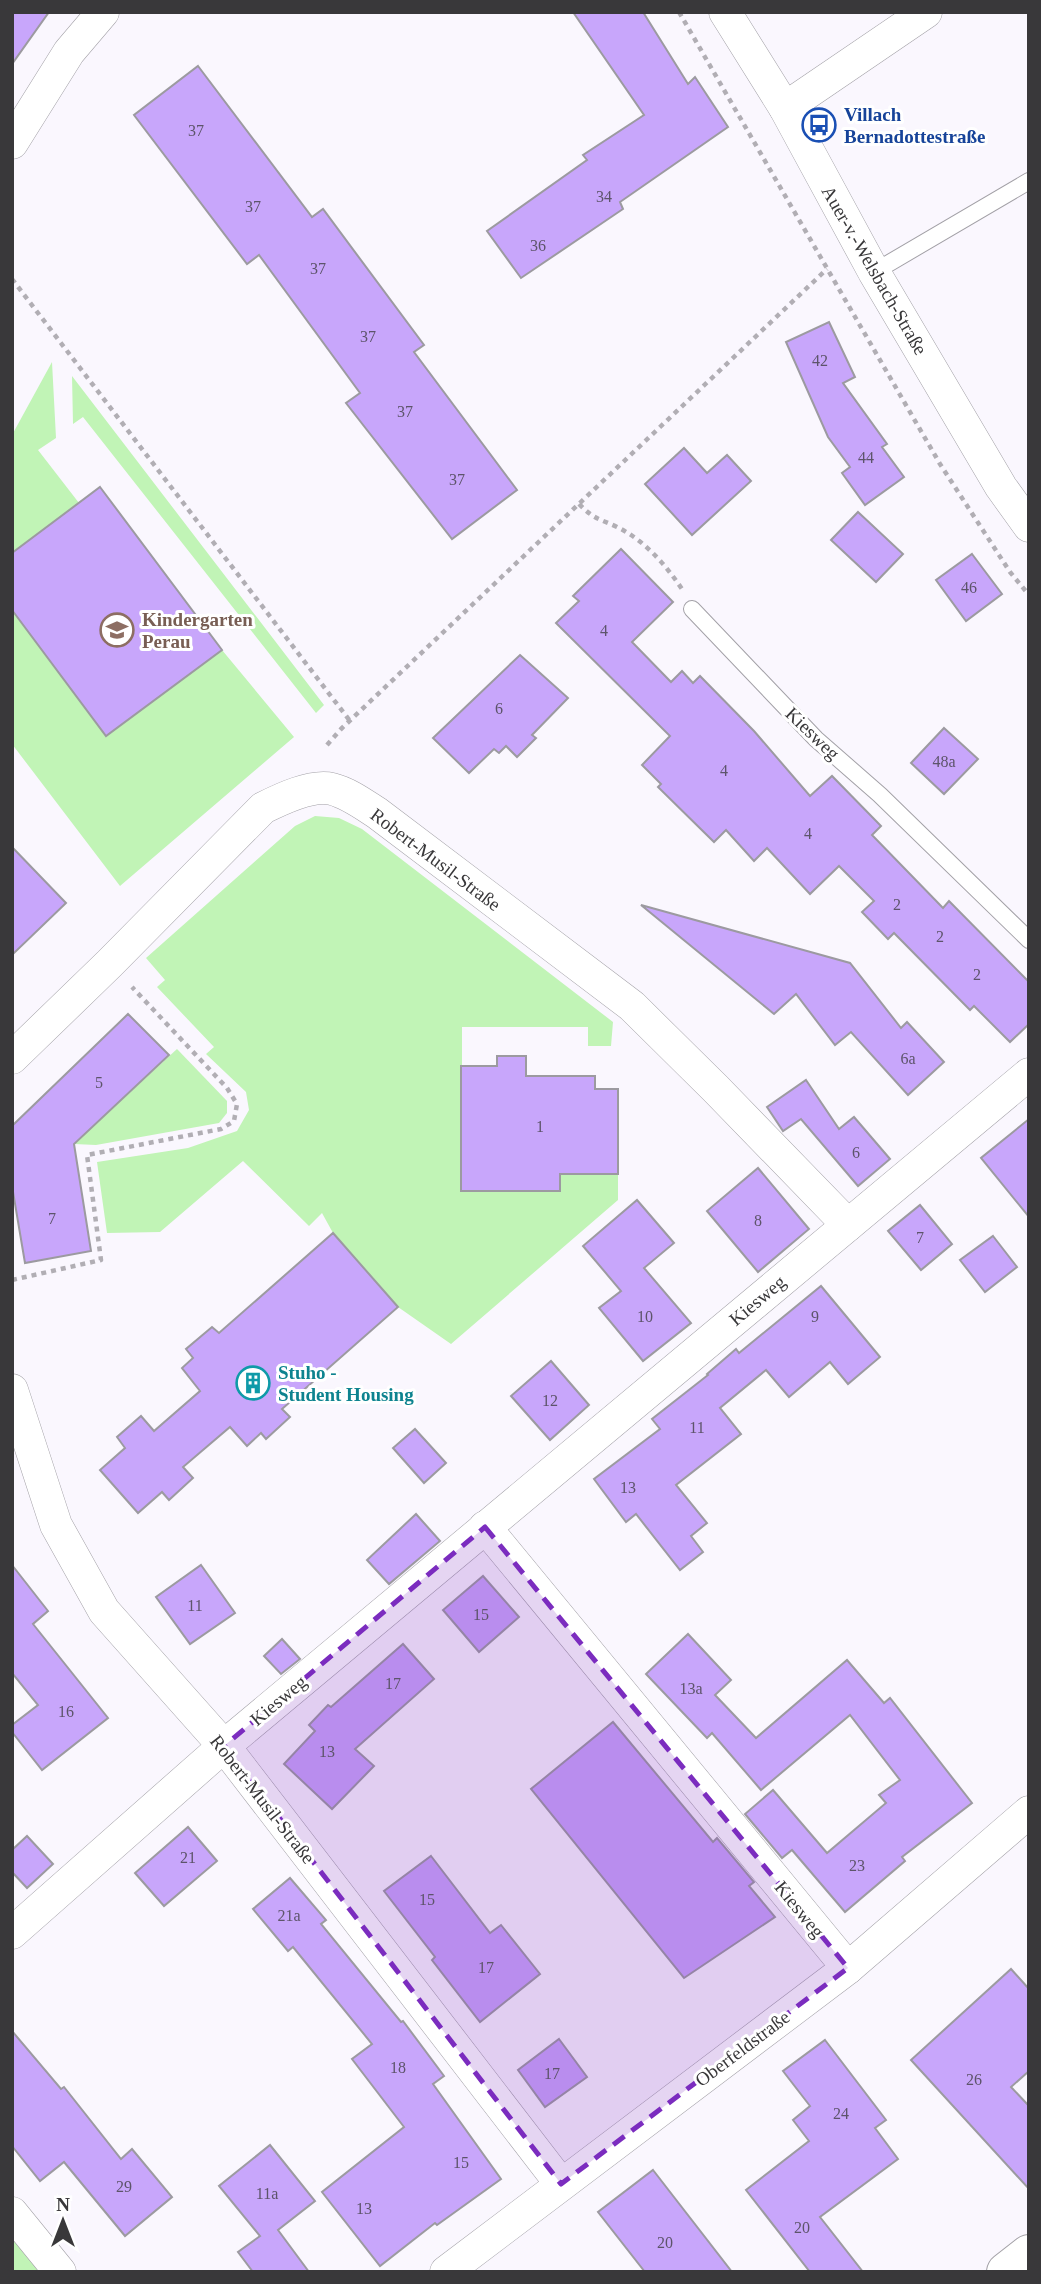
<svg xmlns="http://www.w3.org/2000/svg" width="1041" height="2284" font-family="Georgia,serif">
<rect width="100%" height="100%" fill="#faf7fe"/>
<g fill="#c1f4b6">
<polygon points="52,362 56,438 38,450 79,503 12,553 12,435"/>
<polygon points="72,376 324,705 316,713 83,417 73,424"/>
<polygon points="12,610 106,736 222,650 294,737 120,886 12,744"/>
<polygon points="315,816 339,818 362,829 613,1022 611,1046 588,1046 588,1027 462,1027 462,1191 560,1191 560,1163 589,1174 618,1174 618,1200 451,1344 398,1307 333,1233 322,1213 309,1226 243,1161 160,1232 107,1233 97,1162 188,1148 237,1131 249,1110 246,1092 206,1054 214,1047 157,987 165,980 146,958 295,826"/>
<polygon points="177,1049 227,1101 227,1113 219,1123 96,1145 74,1144"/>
<polygon points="12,2237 42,2272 12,2272"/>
</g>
<g fill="#c8a6fb" stroke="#9c9aa0" stroke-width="2">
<polygon points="12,12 49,12 12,64"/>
<polygon points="573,12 643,12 688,84 695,77 728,127 620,202 623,209 521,278 487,231 587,160 583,155 644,115"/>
<polygon points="198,66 312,217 323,209 424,345 414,352 517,490 452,539 346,403 360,393 259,255 247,264 134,115"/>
<polygon points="829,322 855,377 843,383 887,444 882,447 904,477 865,505 842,473 850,467 828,437 786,342"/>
<polygon points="684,448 707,473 727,455 751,481 692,535 645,484"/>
<polygon points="100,487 222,650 106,736 12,610 12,553"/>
<polygon points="858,512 903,554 876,582 831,540"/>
<polygon points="621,549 673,602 632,642 671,682 682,671 693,683 700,676 754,731 810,796 832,776 881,826 872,835 943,908 949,901 1029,982 1029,1024 1010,1042 974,1006 970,1010 894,933 888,939 862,912 874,901 839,866 810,894 767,848 754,861 726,830 714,842 658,787 661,784 642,765 670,736 556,623 579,601 573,596"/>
<polygon points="972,554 1002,594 966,621 936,580"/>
<polygon points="520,655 568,698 532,735 536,738 517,757 506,746 499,753 494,749 469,773 433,738"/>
<polygon points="944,728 978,759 944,794 911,763"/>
<polygon points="12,847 66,903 12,955"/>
<polygon points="641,905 850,963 901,1028 907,1022 944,1062 908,1095 851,1032 835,1045 796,994 774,1014"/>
<polygon points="128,1014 169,1055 74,1144 91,1251 25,1263 12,1186 12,1126"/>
<polygon points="497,1056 526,1056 526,1076 595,1076 595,1089 618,1089 618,1174 560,1174 560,1191 461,1191 461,1066 497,1066"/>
<polygon points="806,1080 839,1129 854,1117 890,1159 858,1186 801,1119 783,1131 767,1107"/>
<polygon points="1029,1119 1029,1217 981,1158"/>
<polygon points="758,1168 809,1229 758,1272 707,1211"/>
<polygon points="637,1200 674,1243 644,1268 691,1323 643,1361 599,1308 621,1291 583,1246"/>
<polygon points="920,1205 952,1244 921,1270 888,1231"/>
<polygon points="333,1233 398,1307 282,1409 290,1417 266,1439 261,1433 247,1446 230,1427 183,1467 193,1478 169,1500 162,1492 138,1513 100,1470 125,1448 117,1437 141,1416 154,1431 200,1391 182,1368 193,1358 186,1349 212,1327 219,1333"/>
<polygon points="993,1236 1017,1267 985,1292 960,1260"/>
<polygon points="821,1286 880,1357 848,1384 830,1362 789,1397 766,1370 720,1408 741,1434 676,1485 707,1523 691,1536 703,1552 680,1570 636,1514 626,1522 594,1479 660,1429 652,1419 708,1375 707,1374 736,1349 739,1353"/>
<polygon points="551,1361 589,1405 550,1440 511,1396"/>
<polygon points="415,1429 446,1463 424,1483 393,1448"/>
<polygon points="416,1514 440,1541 389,1584 367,1560"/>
<polygon points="12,1565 48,1611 33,1624 108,1718 42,1770 12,1732 12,1725 38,1705 12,1673"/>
<polygon points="201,1565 235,1613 190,1644 156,1597"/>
<polygon points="483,1576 519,1617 479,1652 443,1610"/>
<polygon points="688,1634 731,1680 715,1695 756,1738 847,1660 884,1703 890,1698 972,1803 902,1857 905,1861 845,1912 792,1850 782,1858 745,1814 773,1790 827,1853 886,1803 879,1795 900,1780 850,1715 761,1790 712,1733 707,1738 646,1674"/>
<polygon points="282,1639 300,1659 281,1674 264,1656"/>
<polygon points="403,1644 434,1679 355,1749 374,1766 332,1809 284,1764 315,1731 309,1725 328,1705 331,1707"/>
<polygon points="613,1722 713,1842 717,1838 754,1882 749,1886 775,1917 684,1978 531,1789"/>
<polygon points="188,1827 217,1861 164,1906 135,1873"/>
<polygon points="27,1836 53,1864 27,1888 12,1872 12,1850"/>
<polygon points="431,1856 490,1933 501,1925 540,1974 480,2022 432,1960 435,1957 384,1891"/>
<polygon points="290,1878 326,1920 321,1924 401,2022 403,2021 444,2076 433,2084 501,2179 437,2225 435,2223 380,2266 322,2192 404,2127 352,2059 372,2044 293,1947 288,1951 253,1909"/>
<polygon points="1011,1969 1029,1989 1029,2071 1011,2087 1029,2106 1029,2189 911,2060"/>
<polygon points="12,2031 61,2089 64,2087 121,2159 132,2149 172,2197 125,2236 64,2162 40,2181 12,2146"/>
<polygon points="559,2039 587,2077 545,2107 518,2070"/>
<polygon points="825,2040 886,2120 875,2128 898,2159 820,2217 863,2272 810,2272 746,2190 809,2141 793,2120 810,2106 783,2071"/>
<polygon points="270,2145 315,2201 278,2230 309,2272 253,2272 238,2252 260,2236 219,2186"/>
<polygon points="653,2170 732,2272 645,2272 598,2212"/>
</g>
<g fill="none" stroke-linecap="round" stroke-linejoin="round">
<defs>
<g id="service">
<polyline points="874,272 1029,181"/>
<polyline points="692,609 816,739 880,795 1029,940"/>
</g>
<g id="minor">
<polyline points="725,12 785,108 874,272 1001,487 1029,526"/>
<polyline points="785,108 926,12"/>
<polyline points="12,143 69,52 103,12"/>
<path d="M12,1058L110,963L263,808C281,799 312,784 332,789C348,793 363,804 377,813L632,1006L716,1089L848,1225"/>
<polyline points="12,1390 56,1525 104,1611 224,1746 561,2184"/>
<polyline points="485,1527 848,1968"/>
<polyline points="12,1933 224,1746 1029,1074"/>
<polyline points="12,2213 60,2272"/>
<polyline points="446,2272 848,1968 1029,1812"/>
</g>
<polyline id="tertiary" points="1006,2272 1029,2254"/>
</defs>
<use href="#service" stroke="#a3a1a7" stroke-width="18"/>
<use href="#minor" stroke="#a3a1a7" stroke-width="33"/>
<use href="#tertiary" stroke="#a3a1a7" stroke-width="40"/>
<g stroke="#b1aeb4" stroke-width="4.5" stroke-dasharray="5 5" stroke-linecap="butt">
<polyline points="679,12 940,464 1010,572 1029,595"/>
<polyline points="12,279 350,721"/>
<path d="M579,504C595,520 598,518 617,527C644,540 665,564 682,589"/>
<polyline points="327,745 341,729 827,269"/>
<polyline points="12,1280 101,1260 87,1155 221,1129 234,1121 237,1104 227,1088 132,987"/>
</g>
<use href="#service" stroke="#fff" stroke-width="16"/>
<use href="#minor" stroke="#fff" stroke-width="32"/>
<use href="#tertiary" stroke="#fff" stroke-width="38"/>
</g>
<path fill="#7b2cbf" fill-opacity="0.2" stroke="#7b2cbf" stroke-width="5" stroke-dasharray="14 9" stroke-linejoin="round" d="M485,1527L848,1968L561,2184L224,1746Z"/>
<defs>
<symbol id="bus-ring" viewBox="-11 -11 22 22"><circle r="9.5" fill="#fff" stroke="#1a4fb4" stroke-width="1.5"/><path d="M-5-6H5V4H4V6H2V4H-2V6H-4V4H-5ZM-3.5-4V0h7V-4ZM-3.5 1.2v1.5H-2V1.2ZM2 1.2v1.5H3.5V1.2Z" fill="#1a4fb4"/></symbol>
<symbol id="school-ring" viewBox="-11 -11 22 22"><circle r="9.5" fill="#fff" stroke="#8d6e63" stroke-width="1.5"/><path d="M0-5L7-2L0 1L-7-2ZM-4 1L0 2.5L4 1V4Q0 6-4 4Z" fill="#8d6e63"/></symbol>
<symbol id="building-ring" viewBox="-11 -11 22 22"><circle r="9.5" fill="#fff" stroke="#0f9aa8" stroke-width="1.5"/><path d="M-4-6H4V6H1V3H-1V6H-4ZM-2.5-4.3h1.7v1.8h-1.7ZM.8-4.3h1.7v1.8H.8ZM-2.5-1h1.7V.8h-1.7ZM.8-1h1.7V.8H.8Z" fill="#0f9aa8"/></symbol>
</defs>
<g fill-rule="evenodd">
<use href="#bus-ring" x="800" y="106" width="38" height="38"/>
<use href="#school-ring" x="98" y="611" width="38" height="38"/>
<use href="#building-ring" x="234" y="1364" width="38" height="38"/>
</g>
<g text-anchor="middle" stroke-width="6" stroke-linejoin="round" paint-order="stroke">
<g font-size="16" fill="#5d546a">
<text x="196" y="136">37</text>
<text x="604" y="202">34</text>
<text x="253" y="212">37</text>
<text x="538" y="251">36</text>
<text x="318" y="274">37</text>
<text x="368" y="342">37</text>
<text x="820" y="366">42</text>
<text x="405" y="417">37</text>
<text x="866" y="463">44</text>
<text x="457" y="485">37</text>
<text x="969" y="593">46</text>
<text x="604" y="636">4</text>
<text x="499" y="714">6</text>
<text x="944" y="767">48a</text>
<text x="724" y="776">4</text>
<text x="808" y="839">4</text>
<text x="897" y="910">2</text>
<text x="940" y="942">2</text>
<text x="977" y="980">2</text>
<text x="908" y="1064">6a</text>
<text x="99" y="1088">5</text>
<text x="540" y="1132">1</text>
<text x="856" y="1158">6</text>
<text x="52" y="1224">7</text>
<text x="758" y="1226">8</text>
<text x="920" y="1243">7</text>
<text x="645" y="1322">10</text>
<text x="815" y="1322">9</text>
<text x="550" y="1406">12</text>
<text x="697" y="1433">11</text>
<text x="628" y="1493">13</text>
<text x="195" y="1611">11</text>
<text x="481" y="1620">15</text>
<text x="393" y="1689">17</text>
<text x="691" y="1694">13a</text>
<text x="66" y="1717">16</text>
<text x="327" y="1757">13</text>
<text x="188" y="1863">21</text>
<text x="857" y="1871">23</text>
<text x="427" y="1905">15</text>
<text x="289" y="1921">21a</text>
<text x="486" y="1973">17</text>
<text x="398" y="2073">18</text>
<text x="552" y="2079">17</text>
<text x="974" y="2085">26</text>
<text x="841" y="2119">24</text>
<text x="461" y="2168">15</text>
<text x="124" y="2192">29</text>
<text x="267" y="2199">11a</text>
<text x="364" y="2214">13</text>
<text x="802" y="2233">20</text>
<text x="665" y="2248">20</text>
</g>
<g font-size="19" font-weight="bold" fill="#164399" stroke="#fff" text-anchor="start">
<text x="844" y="121">Villach<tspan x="844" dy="22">Bernadottestraße</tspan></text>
</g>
<g font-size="19" fill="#39383a" stroke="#fff">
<text transform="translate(875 270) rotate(60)" y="7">Auer-v.-Welsbach-Straße</text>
<text transform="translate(813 733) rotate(44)" y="7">Kiesweg</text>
<text transform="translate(436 859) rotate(37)" y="7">Robert-Musil-Straße</text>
<text transform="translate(757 1300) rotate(-40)" y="7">Kiesweg</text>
<text transform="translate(278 1700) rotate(-40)" y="7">Kiesweg</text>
<text transform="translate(263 1799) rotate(52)" y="7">Robert-Musil-Straße</text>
<text transform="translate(800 1909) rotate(51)" y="7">Kiesweg</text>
<text transform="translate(742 2048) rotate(-37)" y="7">Oberfeldstraße</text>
</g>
<g font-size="19" font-weight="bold" fill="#785e54" stroke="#fff" text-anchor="start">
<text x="142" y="626">Kindergarten<tspan x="142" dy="22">Perau</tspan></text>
</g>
<g font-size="19" font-weight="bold" fill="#0d838f" stroke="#fff" text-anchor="start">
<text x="278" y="1379">Stuho -<tspan x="278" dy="22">Student Housing</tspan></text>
</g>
</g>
<rect width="1041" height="2284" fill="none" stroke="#39383a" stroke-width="28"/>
<g transform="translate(63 2221)" stroke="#ffffff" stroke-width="5" paint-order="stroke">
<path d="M0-5L12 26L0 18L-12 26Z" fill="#39383a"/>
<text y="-10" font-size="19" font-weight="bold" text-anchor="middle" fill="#39383a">N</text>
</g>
</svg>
